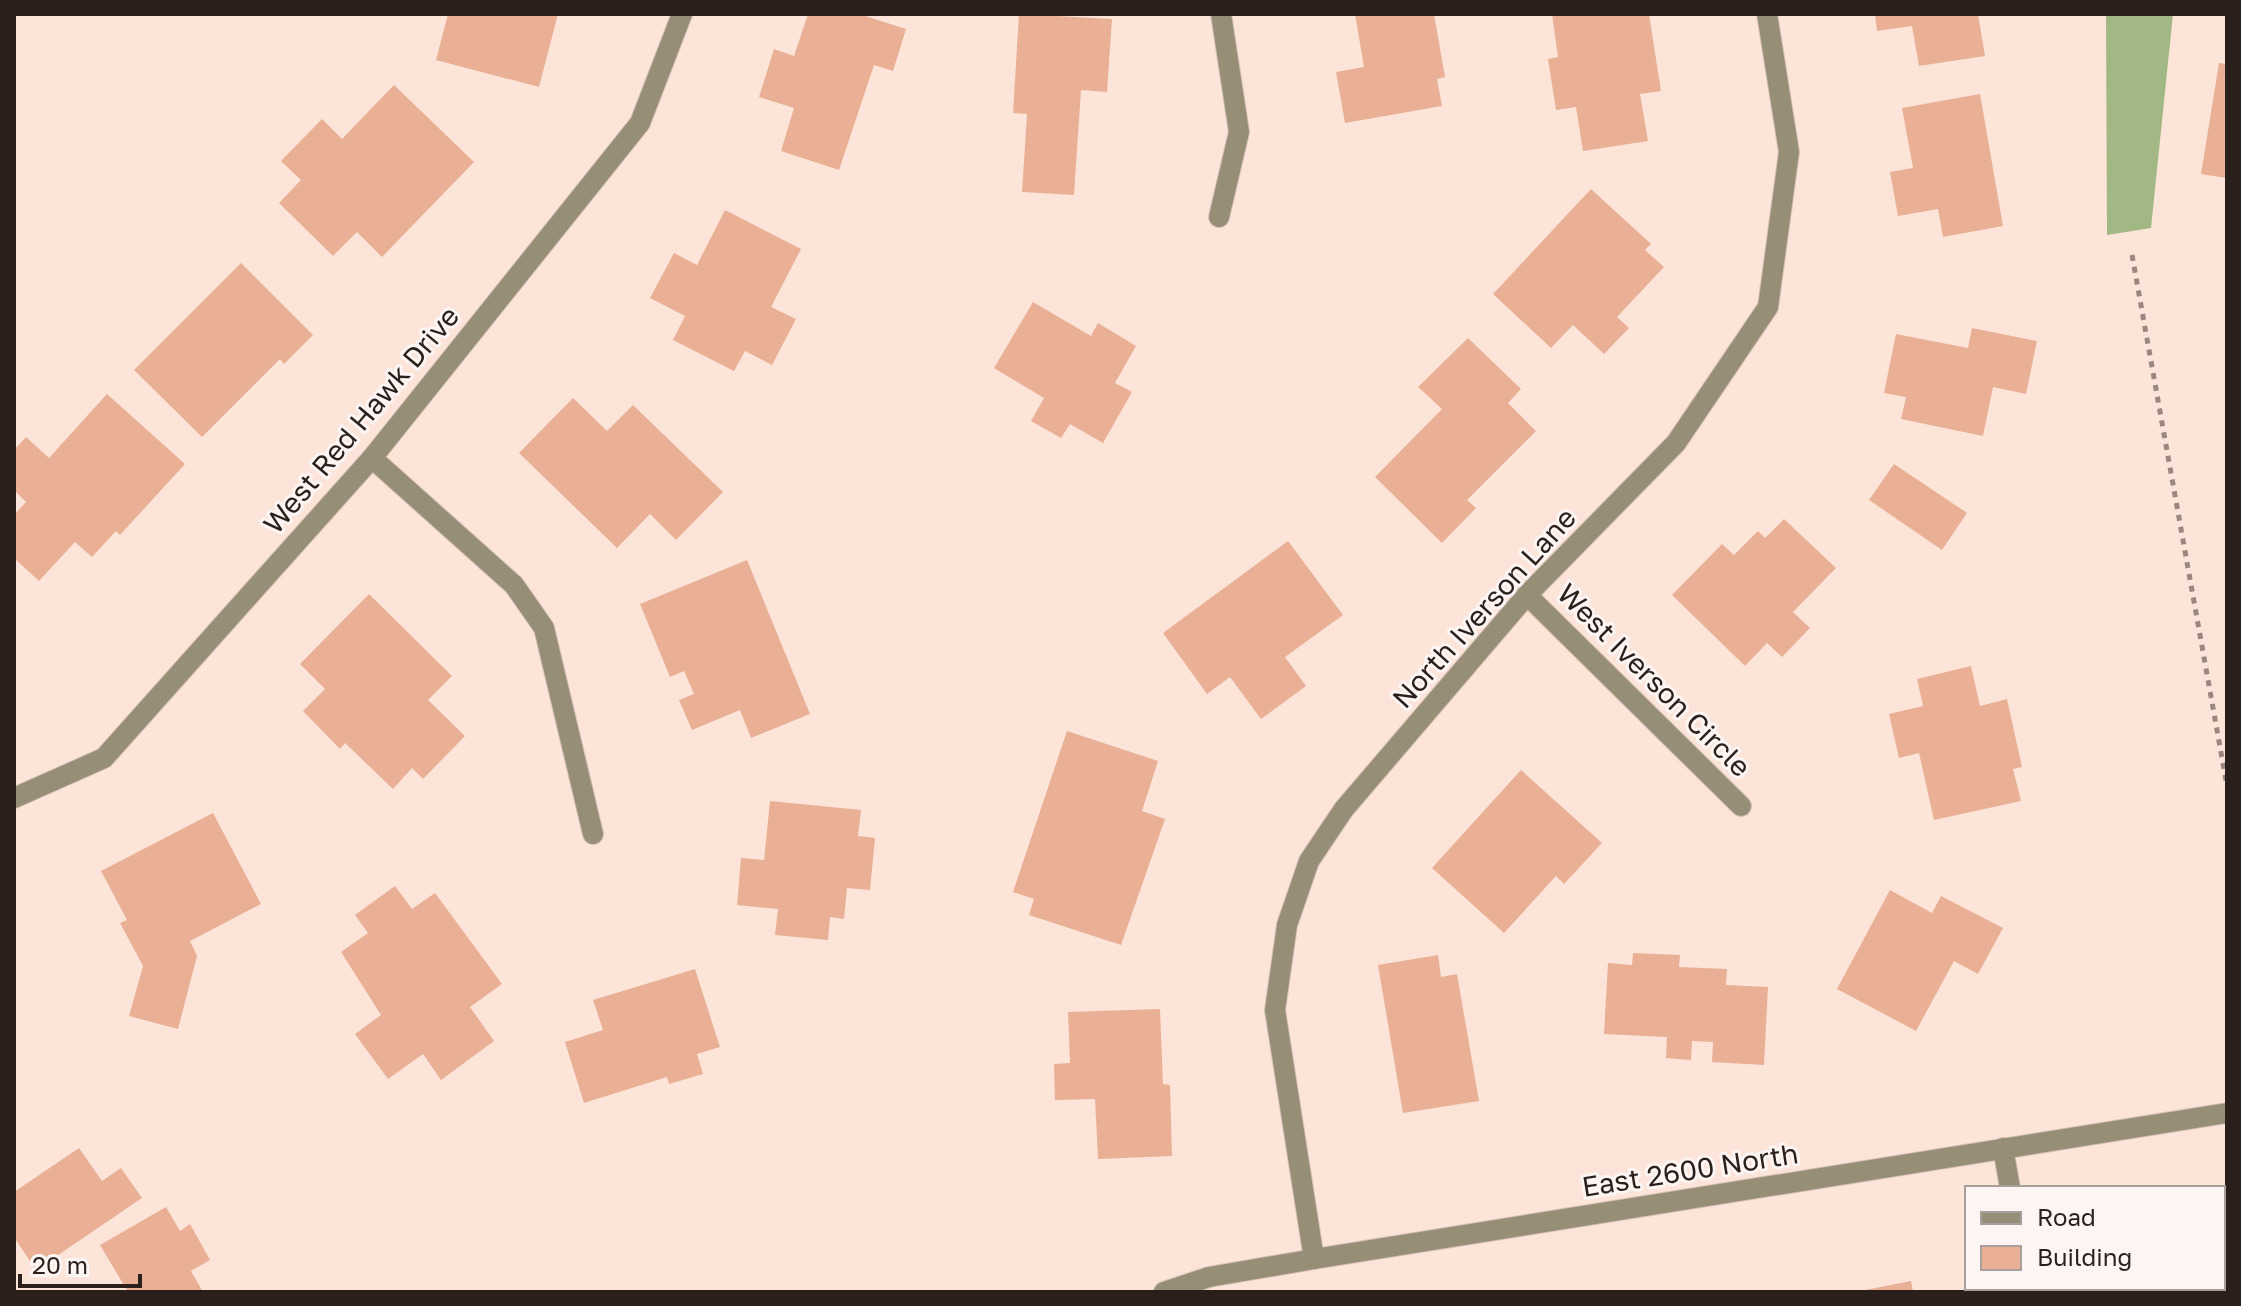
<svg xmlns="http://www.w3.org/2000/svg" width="2241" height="1306" font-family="'Golos Text',sans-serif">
<rect width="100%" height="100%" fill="#fde4d9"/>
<polygon fill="#a2b884" points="2106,14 2173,14 2151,228 2107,235"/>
<g fill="#e9b096">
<polygon points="448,14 558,14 539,87 436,60"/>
<polygon points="808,14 859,14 906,29 893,71 874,65 839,170 781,151 794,108 759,97 774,49 794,56"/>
<polygon points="1019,14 1112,19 1107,92 1081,90 1074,195 1022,192 1027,114 1013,113"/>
<polygon points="1355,14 1434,14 1445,77 1437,79 1442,106 1345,123 1336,72 1364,67"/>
<polygon points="1552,14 1649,14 1661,91 1640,94 1648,141 1583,151 1576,107 1556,110 1548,59 1558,57"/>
<polygon points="1875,14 1978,14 1985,56 1919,66 1912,26 1877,31"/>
<polygon points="2219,63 2227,64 2227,178 2201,174"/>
<polygon points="394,85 474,162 382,257 357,232 333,256 279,203 301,180 281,161 322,119 342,139"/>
<polygon points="1980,94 2003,226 1943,237 1938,209 1898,216 1890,172 1913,168 1902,108"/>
<polygon points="1591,189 1651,244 1645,250 1664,267 1617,317 1629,328 1604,354 1573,325 1551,348 1493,294"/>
<polygon points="725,210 801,249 771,307 796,319 772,365 745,351 734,371 673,340 685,316 650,298 674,253 697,265"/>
<polygon points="241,263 313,335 284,364 280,359 202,437 134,370"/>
<polygon points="1033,302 1091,336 1098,323 1136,346 1115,383 1132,392 1103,443 1070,424 1061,438 1031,421 1044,398 994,368"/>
<polygon points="1972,328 2037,341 2026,394 1993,387 1983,436 1901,419 1906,397 1884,393 1896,334 1968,348"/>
<polygon points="1468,338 1521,389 1508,403 1536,431 1467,500 1476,508 1442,543 1375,477 1442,409 1418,387"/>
<polygon points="107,394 185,464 120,535 116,531 92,557 75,542 39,581 14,558 14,515 26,502 14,490 14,450 26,437 49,458"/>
<polygon points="573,398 607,431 633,405 723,492 676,540 650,514 617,548 519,453"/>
<polygon points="1894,464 1967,513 1942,550 1869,500"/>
<polygon points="1784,519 1836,568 1793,612 1810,628 1782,657 1767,643 1745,666 1672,595 1722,544 1734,555 1758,531 1765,538"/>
<polygon points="1288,541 1343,615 1285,657 1306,686 1261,719 1230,677 1207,694 1163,633"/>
<polygon points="747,560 810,714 751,738 740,710 692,730 679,700 694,694 684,671 670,677 640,604"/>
<polygon points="369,594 452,676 428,700 465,736 423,779 412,768 393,789 345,743 340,749 303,711 325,689 300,664"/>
<polygon points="1971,666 1980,706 2007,699 2022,767 2013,769 2021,801 1934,820 1919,753 1899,758 1889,714 1923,706 1917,679"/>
<polygon points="1067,731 1158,761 1142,811 1165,819 1121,945 1029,915 1034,899 1013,892"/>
<polygon points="1521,770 1602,843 1564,884 1556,876 1504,933 1432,868"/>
<polygon points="770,801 861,810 858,836 875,838 870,890 847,888 844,919 830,917 828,940 775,935 778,909 737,905 741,858 764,860"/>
<polygon points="213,813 261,904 190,941 197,956 178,1029 129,1016 143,966 120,923 127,920 101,871"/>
<polygon points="395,886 412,909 435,893 502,984 470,1007 494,1041 441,1080 423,1054 388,1079 355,1034 381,1015 341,952 368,933 355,915"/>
<polygon points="1890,890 1932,913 1941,896 2003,928 1978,974 1954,961 1916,1031 1837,989"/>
<polygon points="1633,953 1680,955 1679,967 1727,969 1726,985 1768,987 1764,1065 1712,1062 1713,1042 1692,1041 1691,1060 1666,1058 1667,1037 1604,1034 1608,963 1632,965"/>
<polygon points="1438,955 1441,977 1457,974 1479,1101 1403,1113 1378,965"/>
<polygon points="695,969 720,1047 697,1054 703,1074 669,1084 667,1077 584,1103 565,1042 603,1030 593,1000"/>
<polygon points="1160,1009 1163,1084 1170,1085 1172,1156 1098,1159 1095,1099 1055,1100 1054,1064 1070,1063 1068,1012"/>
<polygon points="79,1148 102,1181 121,1168 142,1198 36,1270 14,1237 14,1192"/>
<polygon points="166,1207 180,1231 190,1224 210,1260 191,1271 203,1292 128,1292 100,1245"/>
<polygon points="1911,1281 1913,1292 1860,1292 1860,1291"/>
<polygon points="2119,1288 2186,1288 2187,1292 2120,1292"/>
</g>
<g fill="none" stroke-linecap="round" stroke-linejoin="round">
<defs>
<g id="minor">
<polyline points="1219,217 1239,132 1221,14"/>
<polyline points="372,458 514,585 544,628 593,834"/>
<polyline points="1527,595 1741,806"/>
<polyline points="14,798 104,758 372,458 640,123 682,14"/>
<polyline points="2003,1148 2010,1188"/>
<polyline points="1314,1259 1275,1010 1287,925 1309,861 1344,809 1527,595 1676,443 1768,307 1789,152 1767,14"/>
<polyline points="2025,1288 2025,1292"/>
</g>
<polyline id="tertiary" points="1164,1292 1209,1277 1314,1259 2227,1113"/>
</defs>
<use href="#minor" stroke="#d7c1b7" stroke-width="22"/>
<use href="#tertiary" stroke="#d7c1b7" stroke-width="22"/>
<polyline stroke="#9a8880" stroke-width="5" stroke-dasharray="6 6" stroke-linecap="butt" points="2132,255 2227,786"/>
<use href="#minor" stroke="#968e77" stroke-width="20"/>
<use href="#tertiary" stroke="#968e77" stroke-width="20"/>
</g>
<g text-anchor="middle" stroke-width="6" stroke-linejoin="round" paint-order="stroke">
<g font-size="28" fill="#2a1f1a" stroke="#fcf5f3">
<text transform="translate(361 420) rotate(-50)" y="10">West Red Hawk Drive</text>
<text transform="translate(1484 608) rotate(-48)" y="10">North Iverson Lane</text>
<text transform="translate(1654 680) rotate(45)" y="10">West Iverson Circle</text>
<text transform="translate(1690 1170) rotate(-9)" y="10">East 2600 North</text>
</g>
</g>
<rect width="2241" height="1306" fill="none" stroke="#2a1f1a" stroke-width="32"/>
<rect x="1965" y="1186" width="260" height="104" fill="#fcf5f3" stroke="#a89f9c" stroke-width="2"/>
<rect x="1981" y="1212" width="40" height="12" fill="#968e77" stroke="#a89f9c" stroke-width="2"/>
<text x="2037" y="1226" font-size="24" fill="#2a1f1a">Road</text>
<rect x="1981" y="1246" width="40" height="24" fill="#e9b096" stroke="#a89f9c" stroke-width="2"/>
<text x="2037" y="1266" font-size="24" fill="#2a1f1a">Building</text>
<path d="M20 1274v12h120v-12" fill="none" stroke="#2a1f1a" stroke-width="4"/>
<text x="32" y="1274" font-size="24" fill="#2a1f1a" stroke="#fcf5f3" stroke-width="6" paint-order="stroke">20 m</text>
</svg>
